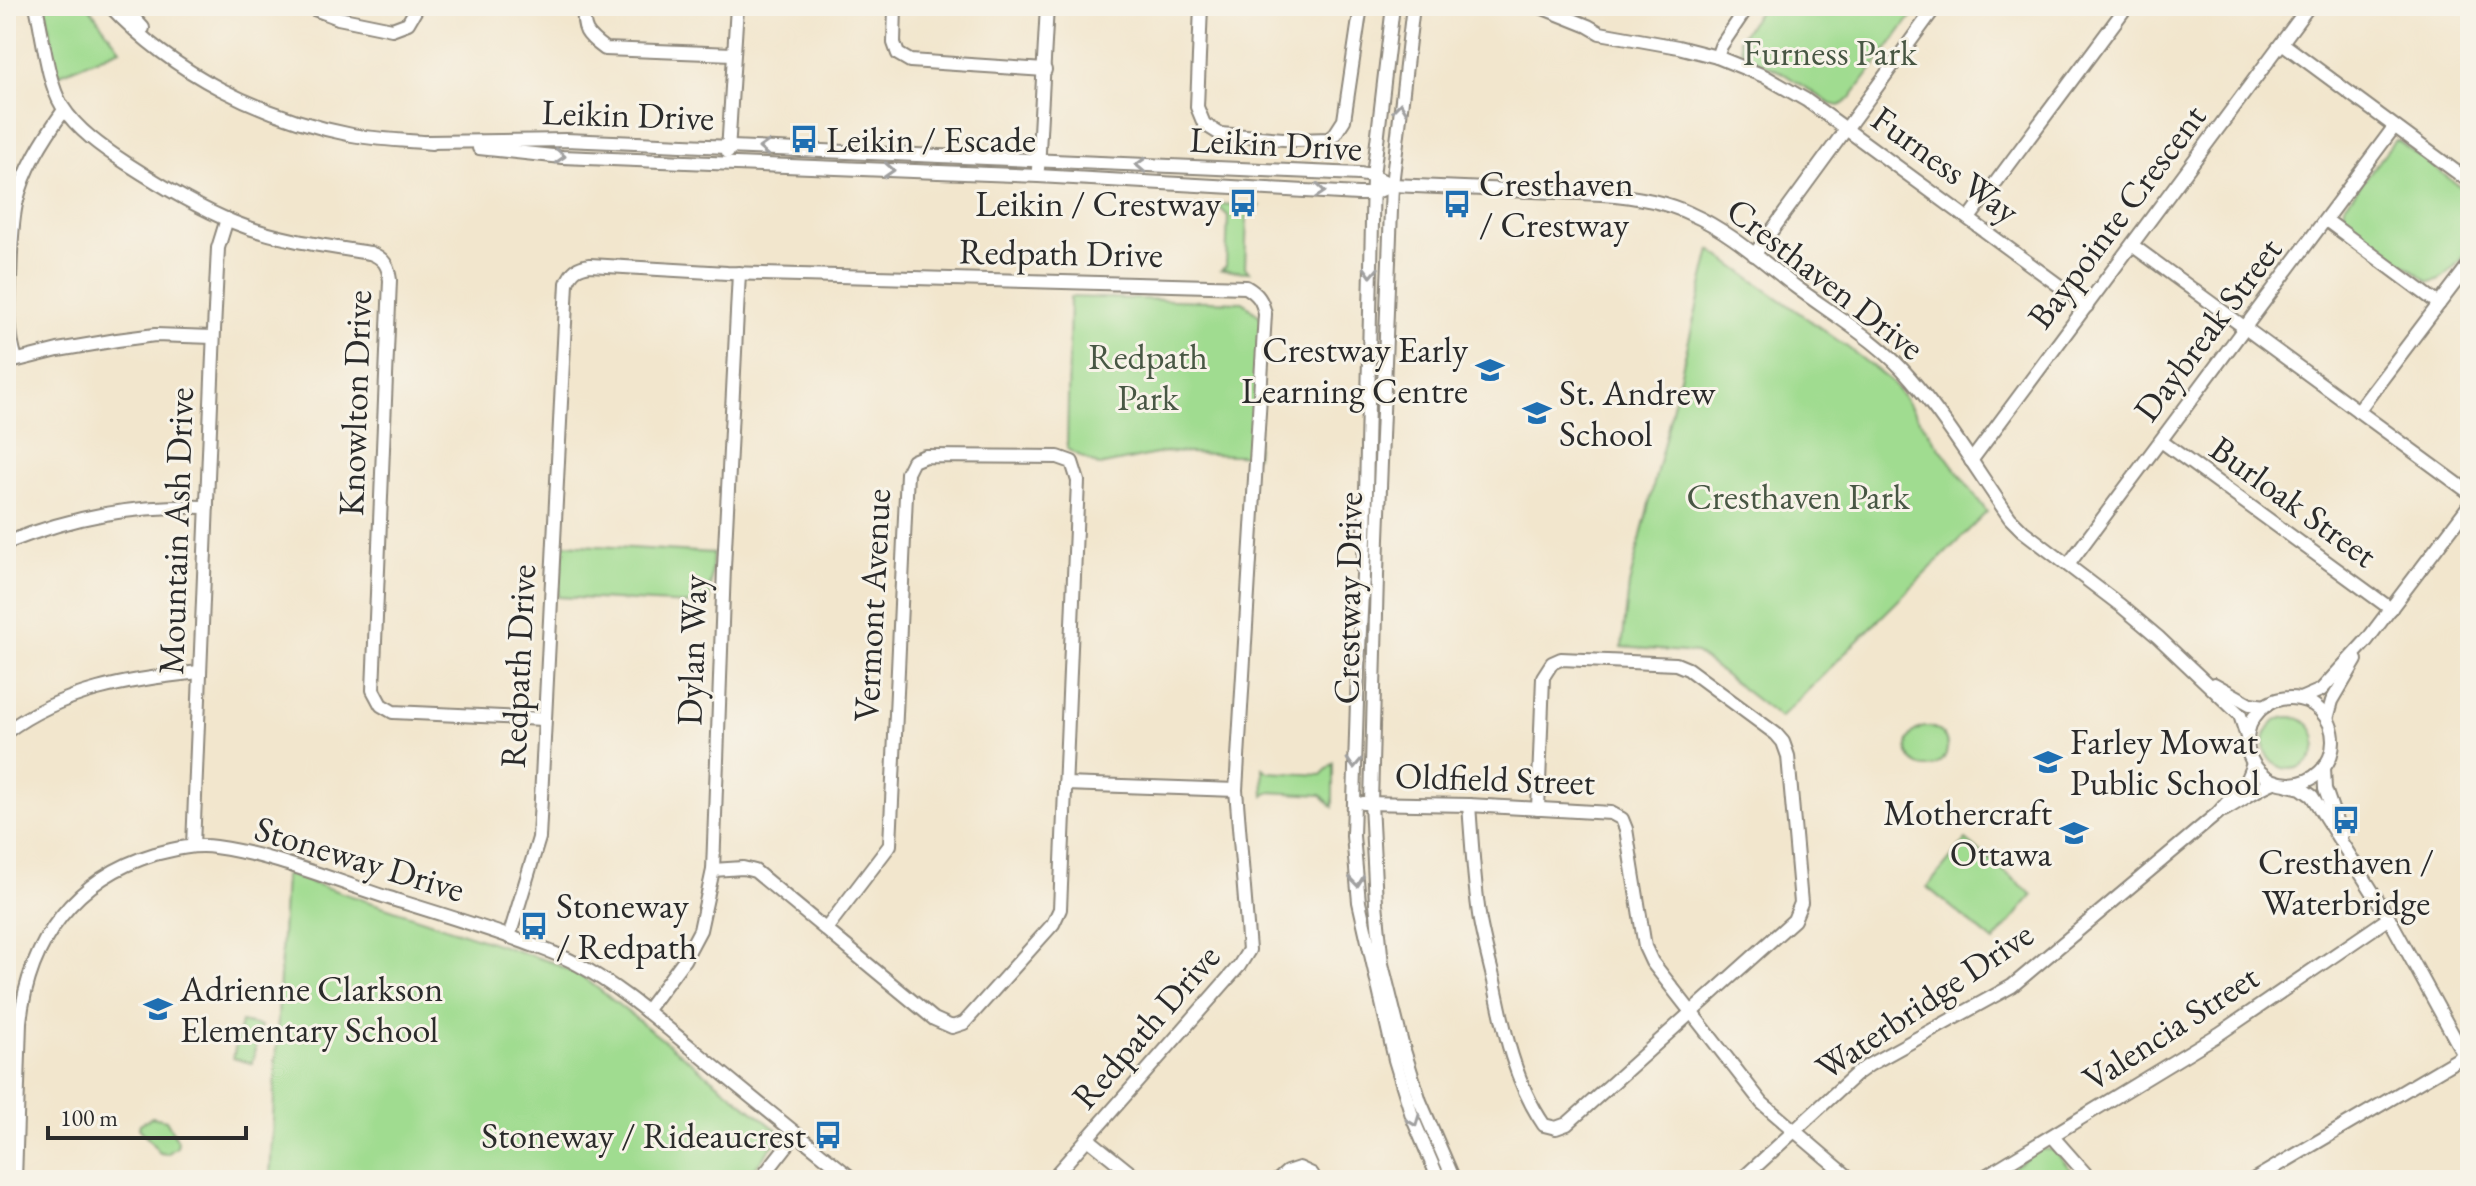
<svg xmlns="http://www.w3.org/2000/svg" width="2476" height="1186" font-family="'EB Garamond',serif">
<rect width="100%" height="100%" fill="#f7f3e8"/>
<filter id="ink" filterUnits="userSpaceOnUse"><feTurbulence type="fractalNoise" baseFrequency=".0125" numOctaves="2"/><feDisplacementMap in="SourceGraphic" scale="16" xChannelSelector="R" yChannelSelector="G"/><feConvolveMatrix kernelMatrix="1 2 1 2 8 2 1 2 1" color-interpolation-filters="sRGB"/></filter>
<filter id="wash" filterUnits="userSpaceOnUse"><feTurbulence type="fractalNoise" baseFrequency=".006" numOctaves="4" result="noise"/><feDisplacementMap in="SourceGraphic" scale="32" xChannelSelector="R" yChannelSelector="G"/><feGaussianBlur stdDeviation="1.8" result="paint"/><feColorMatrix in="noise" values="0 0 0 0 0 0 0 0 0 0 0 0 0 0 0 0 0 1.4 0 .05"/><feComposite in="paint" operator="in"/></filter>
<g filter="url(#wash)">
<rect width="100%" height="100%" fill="#f2e6cd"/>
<g fill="#a0dc90" stroke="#66845e" stroke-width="2">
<polygon points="45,6 88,6 120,49 58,75"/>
<polygon points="1763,6 1919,6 1850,99 1840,106 1831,104 1781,72 1745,55 1741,49 1739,39"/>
<path d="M2394,141H2399L2470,194C2470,206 2473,235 2469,245C2463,259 2444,282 2429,282L2347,221L2344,214L2345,205Z"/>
<polygon points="1216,204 1260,206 1247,217 1245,267 1249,272 1221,270 1226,266 1228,216"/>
<polygon points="1711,250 1847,347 1891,381 1987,512 1780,718 1696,653 1622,647 1629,585"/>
<polygon points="1070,297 1243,302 1263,319 1256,456 1166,452 1099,466 1067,449"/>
<polygon points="564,544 713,553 709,605 558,597"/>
<circle cx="2290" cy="743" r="26"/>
<circle cx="1927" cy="747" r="20"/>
<polygon points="1333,763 1333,807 1321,795 1268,792 1264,796 1263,768 1268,772 1321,775"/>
<polygon points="1966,840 2033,895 1994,942 1927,887"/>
<polygon points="285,874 554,963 587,980 601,991 782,1134 746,1180 270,1180"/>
<polygon points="241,1022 261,1026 252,1063 233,1058"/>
<polygon points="152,1117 166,1120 178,1141 177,1147 167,1154 160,1153 139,1128 140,1124"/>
<polygon points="2039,1149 2054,1150 2080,1180 1995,1180"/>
</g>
</g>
<g filter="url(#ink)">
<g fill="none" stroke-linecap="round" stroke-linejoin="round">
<defs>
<g id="minor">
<path d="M36,6C43,36 47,81 62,106C77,130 103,148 126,163C160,185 196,207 233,222C277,240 324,246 370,253C384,258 388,265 390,280L373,690L381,705L393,712L544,719"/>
<path d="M110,6C174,74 261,117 352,135C379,140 406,140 432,143"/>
<polyline points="123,6 143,28"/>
<polyline points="306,6 338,18 392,29 408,23 418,6"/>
<path d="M584,6C582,30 586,35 605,49L733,54"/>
<polyline points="895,6 894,43 898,54 910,61 1045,70"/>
<polyline points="1201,6 1197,107 1204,124 1220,134 1296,140 1329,139 1335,134 1344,120 1361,6"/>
<polyline points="1393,6 1373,176 1365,539 1358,667 1353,836 1359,902 1395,1060 1413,1119 1439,1180"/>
<polyline points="1413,6 1392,185 1378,538 1371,803 1376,903 1382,964 1402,1044 1420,1101 1454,1180"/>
<polyline points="1538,6 1588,26 1600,33 1678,47 1717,57 1764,76 1806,100 1846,129 2087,306"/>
<polyline points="2469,6 2470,7"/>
<polyline points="2282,43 2470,182"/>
<polyline points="1717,57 1721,46 1748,6"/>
<path d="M427,142L566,140L1359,174L1373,176L1392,185L1602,194C1632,196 1664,201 1691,214C1730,231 1763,262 1796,287C1835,316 1880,342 1911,379C1948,422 1978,472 2010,518L2023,531L2120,605L2158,637L2240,715L2247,737"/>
<polyline points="479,148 562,157 1038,176 1358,194 1372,194 1392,185"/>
<polyline points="728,152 737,6"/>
<polyline points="1038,169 1047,6"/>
<polyline points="1970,217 2127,6"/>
<polyline points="2326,220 2439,304"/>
<polyline points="2132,245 2470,493"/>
<polyline points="1754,255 1936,6"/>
<path d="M16,359C7,331 9,307 10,279C11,254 11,228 16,204C24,169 44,138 64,110"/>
<polyline points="6,363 58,350 117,340 155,335 213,337"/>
<polyline points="2358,411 2470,263"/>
<polyline points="2161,441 2391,609"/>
<polyline points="1971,461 2309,6"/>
<path d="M6,543C73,516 135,505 207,507"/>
<polyline points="2068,565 2394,127"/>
<polyline points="2214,684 2250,704 2266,706"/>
<circle cx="2290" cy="741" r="43"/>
<polyline points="2300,699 2321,690 2367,640 2470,504"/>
<polyline points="2327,719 2332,701 2356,660"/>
<path d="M6,732C62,690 131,679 199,672"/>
<polyline points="2470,744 2467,757 2470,764"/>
<polyline points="2324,768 2325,789 2341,835"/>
<polyline points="1065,784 1236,790"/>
<polyline points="2288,785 2301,788 2312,796 2389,918 2470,1066"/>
<polyline points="1363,803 1469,805 1611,813 1622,819 1626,829 1645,947 1652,962 1762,1103 1852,1180"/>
<path d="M1469,805C1472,844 1474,883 1480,921C1484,942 1489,961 1494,981C1504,1031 1515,1083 1544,1125L1556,1128L1567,1124L1794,920L1801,903L1788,756L1783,742L1776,734L1688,669L1676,664L1561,659L1552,663L1543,677L1538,809"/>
<path d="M2224,810C2241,801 2256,789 2274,782"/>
<polyline points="193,846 214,330 218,248 227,219"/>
<polyline points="713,870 743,868 755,871 934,1019 952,1027 964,1023 1053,924 1060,909 1078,481 1072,462 1058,457 925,456 913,461 907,473 890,845 826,929"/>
<path d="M509,937L539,838L567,283C572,271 577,267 590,265L727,273L1246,287C1258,294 1262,300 1265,314L1236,790L1249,950L1239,966L1051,1180"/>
<polyline points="646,1011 684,960 700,930 713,870 724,568 739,273"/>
<polyline points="2053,1137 2091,1180"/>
<polyline points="1087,1138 1139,1180"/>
<path d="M15,1180L20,1022C29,941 75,878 155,854C174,849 195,844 215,847C274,855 332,880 389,898C431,911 474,924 516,939C536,947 558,953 577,964C620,987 657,1020 694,1050C747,1094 800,1137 854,1180"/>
<polyline points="760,1180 796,1134"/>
<polyline points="1278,1180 1287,1172 1299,1168 1312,1174 1315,1180"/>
<polyline points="1741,1180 1855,1075 1869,1065 2012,986 2218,813 2246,781 2253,764"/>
<polyline points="1979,1180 2219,1034 2389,918"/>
<polyline points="2253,1180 2470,1052"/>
</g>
</defs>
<use href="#minor" stroke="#8e887c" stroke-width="16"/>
<use href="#minor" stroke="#fff" stroke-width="12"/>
</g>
<defs><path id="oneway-chevron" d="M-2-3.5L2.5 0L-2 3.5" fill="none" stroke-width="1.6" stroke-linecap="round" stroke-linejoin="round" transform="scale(2)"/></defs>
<g stroke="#a0a0a0">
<use href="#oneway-chevron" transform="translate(1400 108) rotate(-84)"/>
<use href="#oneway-chevron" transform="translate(764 148) rotate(-177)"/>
<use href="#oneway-chevron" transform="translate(560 156) rotate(4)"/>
<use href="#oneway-chevron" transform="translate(1141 165) rotate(-178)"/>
<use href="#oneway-chevron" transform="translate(889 170) rotate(3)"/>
<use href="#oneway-chevron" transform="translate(1320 191) rotate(4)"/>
<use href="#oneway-chevron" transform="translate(1371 272) rotate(92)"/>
<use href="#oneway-chevron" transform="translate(1354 763) rotate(92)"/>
<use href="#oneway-chevron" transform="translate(1357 881) rotate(84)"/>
<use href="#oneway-chevron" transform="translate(1414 1121) rotate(69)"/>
</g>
</g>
<defs>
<symbol id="bus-bare" viewBox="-9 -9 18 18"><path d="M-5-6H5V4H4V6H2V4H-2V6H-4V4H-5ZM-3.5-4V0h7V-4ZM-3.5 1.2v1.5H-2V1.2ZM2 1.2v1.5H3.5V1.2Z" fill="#1f6fb2" stroke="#f7f3e8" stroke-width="2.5" paint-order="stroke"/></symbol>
<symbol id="school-bare" viewBox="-9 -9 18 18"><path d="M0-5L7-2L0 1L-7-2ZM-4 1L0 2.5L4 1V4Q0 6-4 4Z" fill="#1f6fb2" stroke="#f7f3e8" stroke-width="2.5" paint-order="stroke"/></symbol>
</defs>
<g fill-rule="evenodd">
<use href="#bus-bare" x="784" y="119" width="40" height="40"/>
<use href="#bus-bare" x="1223" y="183" width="40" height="40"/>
<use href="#bus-bare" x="1437" y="184" width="40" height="40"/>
<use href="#school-bare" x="1470" y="350" width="40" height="40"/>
<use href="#school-bare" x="1517" y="393" width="40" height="40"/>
<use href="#school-bare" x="2028" y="742" width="40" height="40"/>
<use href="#bus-bare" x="2326" y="800" width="40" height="40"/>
<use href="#school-bare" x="2054" y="813" width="40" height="40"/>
<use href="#bus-bare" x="514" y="906" width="40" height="40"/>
<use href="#school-bare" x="138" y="989" width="40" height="40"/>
<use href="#bus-bare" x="808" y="1115" width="40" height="40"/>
</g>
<g text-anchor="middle" stroke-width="6" stroke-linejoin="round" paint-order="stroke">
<g font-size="36" fill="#485744" stroke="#f7f3e8">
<text x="1830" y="65">Furness Park</text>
<text x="1148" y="369">Redpath<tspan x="1148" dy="41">Park</tspan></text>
<text x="1798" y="509">Cresthaven Park</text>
</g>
<g font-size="36" fill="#2b2b2b" stroke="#f7f3e8">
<text transform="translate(628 114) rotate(2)" y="13">Leikin Drive</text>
<text transform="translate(1276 143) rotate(3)" y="13">Leikin Drive</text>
<text transform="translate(1946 164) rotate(36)" y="13">Furness Way</text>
<text transform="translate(2116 216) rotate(-53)" y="13">Baypointe Crescent</text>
<text transform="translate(1061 252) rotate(1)" y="13">Redpath Drive</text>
<text transform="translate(1826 278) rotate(38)" y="13">Cresthaven Drive</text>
<text transform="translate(2207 329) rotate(-53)" y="13">Daybreak Street</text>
<text transform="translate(354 403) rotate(-88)" y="13">Knowlton Drive</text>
<text transform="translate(2294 501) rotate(36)" y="13">Burloak Street</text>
<text transform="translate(175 531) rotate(-88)" y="13">Mountain Ash Drive</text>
<text transform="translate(1347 598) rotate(-89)" y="13">Crestway Drive</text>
<text transform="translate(871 605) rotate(-87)" y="13">Vermont Avenue</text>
<text transform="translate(691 650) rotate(-88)" y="13">Dylan Way</text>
<text transform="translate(517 666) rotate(-87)" y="13">Redpath Drive</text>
<text transform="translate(1495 778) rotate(2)" y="13">Oldfield Street</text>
<text transform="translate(360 858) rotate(17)" y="13">Stoneway Drive</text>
<text transform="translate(1924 1000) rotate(-34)" y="13">Waterbridge Drive</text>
<text transform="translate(1145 1026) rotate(-49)" y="13">Redpath Drive</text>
<text transform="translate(2170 1027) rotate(-33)" y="13">Valencia Street</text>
</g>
<g font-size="36" fill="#2b2b2b" stroke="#f7f3e8" text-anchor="start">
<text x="826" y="152">Leikin / Escade</text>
<text x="1479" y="196">Cresthaven<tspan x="1479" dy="41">/ Crestway</tspan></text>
<text x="1221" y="216" text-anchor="end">Leikin / Crestway</text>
<text x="1468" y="362" text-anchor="end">Crestway Early<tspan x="1468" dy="41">Learning Centre</tspan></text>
<text x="1559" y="405">St. Andrew<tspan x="1559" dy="41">School</tspan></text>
<text x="2070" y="754">Farley Mowat<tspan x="2070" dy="41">Public School</tspan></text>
<text x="2052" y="825" text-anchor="end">Mothercraft<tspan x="2052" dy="41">Ottawa</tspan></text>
<text x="2346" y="874" text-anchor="middle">Cresthaven /<tspan x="2346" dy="41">Waterbridge</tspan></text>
<text x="556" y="918">Stoneway<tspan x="556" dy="41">/ Redpath</tspan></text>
<text x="180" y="1001">Adrienne Clarkson<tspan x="180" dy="41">Elementary School</tspan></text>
<text x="806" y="1148" text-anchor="end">Stoneway / Rideaucrest</text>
</g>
</g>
<rect width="2476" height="1186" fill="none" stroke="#f7f3e8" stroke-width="32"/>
<path d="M48 1126v12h198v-12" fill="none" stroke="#2b2b2b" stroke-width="4"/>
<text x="60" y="1126" font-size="24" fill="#2b2b2b" stroke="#f7f3e8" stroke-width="6" paint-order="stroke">100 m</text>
</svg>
